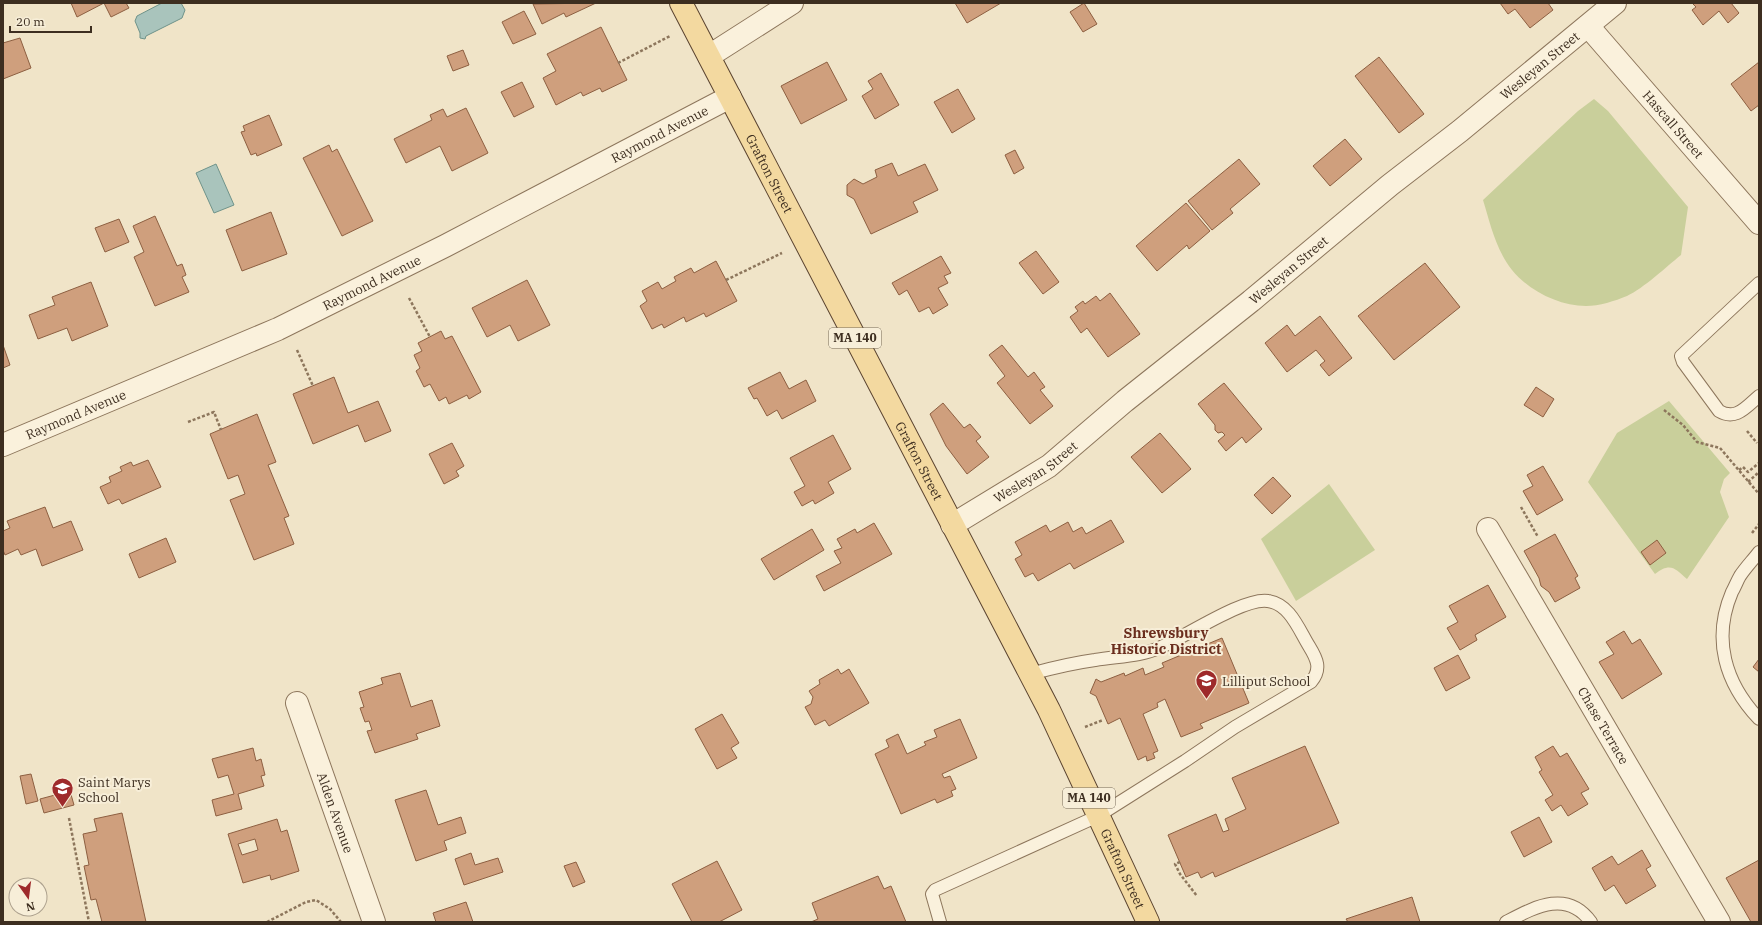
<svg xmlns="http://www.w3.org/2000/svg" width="1762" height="925" font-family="'IBM Plex Serif',serif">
<rect width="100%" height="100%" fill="#f0e4c8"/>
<g fill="#c9cf9b">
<path d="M1594,99L1608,111L1688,207L1681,255C1666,267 1644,288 1627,296C1615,301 1599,306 1586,306C1559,306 1529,291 1512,270C1496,250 1490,223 1483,200L1578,111Z"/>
<path d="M1669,401L1730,473L1724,479L1720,492L1729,517L1687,579C1675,568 1670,562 1655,574L1588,482L1617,433Z"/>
<polygon points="1329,484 1375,550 1296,601 1261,539"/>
</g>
<g fill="#a9c4bc" stroke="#6f938a">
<polygon points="162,3 181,3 185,10 182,18 146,36 145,39 140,38 140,33 135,21 137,16"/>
<polygon points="216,164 234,205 214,213 196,173"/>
</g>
<g fill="#cf9f7d" stroke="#8d5f41" fill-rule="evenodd">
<polygon points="71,3 126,3 129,8 111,17 104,3 77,17"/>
<polygon points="596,3 566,17 564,13 542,24 533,4"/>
<polygon points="955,3 1001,3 967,23"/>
<polygon points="1084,3 1097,24 1083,32 1070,12"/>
<polygon points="1500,3 1548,3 1553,10 1530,28 1515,9 1508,14"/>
<polygon points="1692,3 1731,3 1739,13 1728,23 1719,11 1703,25 1692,10 1696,7"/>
<polygon points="524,11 536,34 513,44 502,22"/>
<polygon points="601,27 627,80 602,92 600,88 583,96 581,92 556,105 543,78 556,71 547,54"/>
<polygon points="20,38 31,68 3,79 3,43"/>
<polygon points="463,50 469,65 453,71 447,56"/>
<polygon points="1379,57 1424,114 1399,133 1355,76"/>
<polygon points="827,62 847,100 801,124 781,86"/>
<polygon points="1759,62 1759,105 1751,111 1731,84"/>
<polygon points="881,73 899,105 875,119 862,96 873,89 868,81"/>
<polygon points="522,82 534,107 514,117 501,92"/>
<polygon points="958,89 975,119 952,133 934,102"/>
<polygon points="466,108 488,153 452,171 440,146 406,163 394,139 432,120 430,115 443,109 447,117"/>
<polygon points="269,115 282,145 257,156 256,153 251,155 241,132 245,131 243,126"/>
<polygon points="1345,139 1362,159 1330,186 1313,166"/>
<polygon points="329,145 332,152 337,149 373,221 342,236 303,158"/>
<polygon points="1015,150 1024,168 1014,174 1005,155"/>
<polygon points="1239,159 1260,184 1230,209 1233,213 1212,230 1188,201"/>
<polygon points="892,163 898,176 925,164 938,190 913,202 918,212 871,234 854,199 847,195 847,185 854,179 863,184 877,177 875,170"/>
<polygon points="1186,203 1210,231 1189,249 1187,245 1157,271 1136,246"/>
<polygon points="271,212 287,254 242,271 226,230"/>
<polygon points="155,216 177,266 182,264 186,275 182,277 189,292 155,306 134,257 144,252 133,226"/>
<polygon points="119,219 129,242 105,252 95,228"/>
<polygon points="1036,251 1059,282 1043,294 1019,263"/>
<polygon points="941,256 951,273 944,276 948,283 938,288 948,305 933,314 929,307 919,312 907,290 899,295 892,283"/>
<polygon points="716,261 737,301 706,317 704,313 686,322 684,317 664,328 662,324 652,329 640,306 647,301 642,291 658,282 662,289 676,281 674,277 691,268 694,273"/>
<polygon points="1425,263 1460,307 1394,360 1358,316"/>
<polygon points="527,280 550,325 518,341 510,325 487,337 472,308"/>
<polygon points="91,282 108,326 72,341 67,328 38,339 29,315 55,305 52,297"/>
<polygon points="1110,293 1140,334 1108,357 1087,328 1081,333 1070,317 1078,311 1075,307 1083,301 1085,304 1096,296 1100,301"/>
<polygon points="1320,316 1352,358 1329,376 1320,365 1325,361 1316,350 1287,372 1265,343 1287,325 1295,336"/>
<polygon points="441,331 445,339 452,336 481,392 469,399 467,395 449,404 446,397 439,401 430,384 424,387 416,371 420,368 414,355 422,351 418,343"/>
<polygon points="3,345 10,365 3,368"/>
<polygon points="1002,345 1028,377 1034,372 1045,387 1040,390 1053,406 1030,424 997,383 1005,376 989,355"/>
<polygon points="780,372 789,389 806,380 816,401 782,419 777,410 767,416 757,398 754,399 748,388"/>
<polygon points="334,377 348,413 378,401 391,431 365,442 358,425 313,444 293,394"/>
<polygon points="1224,383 1262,429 1246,443 1242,437 1226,451 1218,441 1225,435 1222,432 1218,433 1215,430 1215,425 1198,404"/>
<polygon points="1536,387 1554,399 1543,417 1524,405"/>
<polygon points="943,403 964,428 970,424 981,437 976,441 989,457 967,474 946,446 930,414"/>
<polygon points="257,414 276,462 268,465 289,516 284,518 294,544 254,560 230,500 245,494 238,475 228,479 210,434"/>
<polygon points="1160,433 1191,469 1162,493 1131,457"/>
<polygon points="833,435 851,469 828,482 834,493 815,504 813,500 802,506 794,492 805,486 790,458"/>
<polygon points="452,443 464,466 456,471 459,476 444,484 429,454"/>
<polygon points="148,460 161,487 122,504 119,499 108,504 100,487 111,482 109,477 122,471 120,467 131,462 133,466"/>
<polygon points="1543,466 1563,500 1537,515 1523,491 1533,486 1527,475"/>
<polygon points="1273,477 1291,496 1272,514 1254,495"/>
<polygon points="45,507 53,528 71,521 83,550 42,566 36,549 21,555 18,549 5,555 3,550 3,531 10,528 7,521"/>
<polygon points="1111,520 1124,542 1074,569 1070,563 1038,581 1033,573 1025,577 1015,559 1022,555 1015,542 1046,525 1050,532 1068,522 1073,532 1082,527 1086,534"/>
<polygon points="874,523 892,554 824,591 816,576 841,563 834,551 842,548 837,539 855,529 857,533"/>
<polygon points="812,529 824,550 774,580 761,559"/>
<polygon points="1555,534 1578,576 1575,578 1580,588 1555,602 1549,592 1541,586 1539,578 1524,551"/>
<polygon points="166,538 176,562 139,578 129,554"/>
<polygon points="1657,540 1666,553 1650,565 1641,552"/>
<polygon points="1488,585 1506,617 1475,635 1477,640 1460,650 1447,628 1458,622 1449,606"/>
<polygon points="1624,631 1632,644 1640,639 1662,674 1622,699 1599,662 1614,654 1606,642"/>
<polygon points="1222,638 1249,703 1200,724 1203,728 1181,737 1165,699 1157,703 1158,707 1143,714 1158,751 1153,753 1155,758 1147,761 1146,756 1138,760 1120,718 1108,724 1096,696 1090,693 1096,679 1101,682 1124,673 1125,676 1143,668 1145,675 1164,667 1162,663"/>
<polygon points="1458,655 1470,678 1446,691 1434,668"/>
<polygon points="1759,659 1759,672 1753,667"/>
<polygon points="838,669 841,674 849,669 869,703 829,726 825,720 815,725 805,707 811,704 813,697 809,691 820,684 819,680"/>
<polygon points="400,673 411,707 432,700 440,726 416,734 418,739 375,753 367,731 372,730 369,721 365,722 360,708 364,707 359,692 383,684 381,678"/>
<polygon points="722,714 739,743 731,748 737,758 717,769 695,729"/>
<polygon points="960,719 977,758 942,774 944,778 950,776 956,789 951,791 953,796 937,803 935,799 901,814 875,754 889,747 886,740 898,734 907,754 926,745 924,742 937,737 934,730"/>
<polygon points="1305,746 1339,823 1215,877 1213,872 1201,878 1198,872 1186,877 1168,835 1216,814 1223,832 1229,830 1225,819 1246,809 1232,778"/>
<polygon points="1553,746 1560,757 1567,753 1589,789 1581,793 1588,804 1568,816 1561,805 1552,811 1545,800 1553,795 1539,772 1542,770 1535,757"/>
<polygon points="253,748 256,761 261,759 265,775 261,776 264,786 238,794 242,809 216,816 212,800 234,794 228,775 218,778 212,759"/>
<polygon points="31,774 38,801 26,804 20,776"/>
<polygon points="426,790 438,825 461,817 466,833 444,841 447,850 416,861 395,800"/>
<polygon points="70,791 74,805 44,813 40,799"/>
<polygon points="122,813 146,922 102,922 96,899 91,900 84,866 89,865 83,834 97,831 94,819"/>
<polygon points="1539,817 1552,842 1524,857 1511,832"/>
<path d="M277,819L281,832L287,830L299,871L271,880L270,875L243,883L228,834ZM255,839L258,850L242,855L238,844Z"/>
<polygon points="1642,850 1651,866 1646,869 1656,886 1626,904 1614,885 1605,891 1592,868 1612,856 1618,865"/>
<polygon points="471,853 475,865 498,858 503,872 464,885 455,859"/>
<polygon points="1759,860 1759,922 1751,922 1726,878"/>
<polygon points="717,861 742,910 719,922 692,922 672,884"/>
<polygon points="576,862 585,882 573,887 564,866"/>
<polygon points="878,876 884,889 891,886 906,922 811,922 818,919 812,903"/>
<polygon points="1412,897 1420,922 1348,922 1346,919"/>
<polygon points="466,902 473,922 436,922 433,913"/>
</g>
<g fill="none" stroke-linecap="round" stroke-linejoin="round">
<defs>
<g id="lane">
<path d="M1759,283L1681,356L1683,362L1719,411C1736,421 1746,407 1759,396"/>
<path d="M1759,552C1753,560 1746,567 1740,576C1737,581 1735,587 1732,592C1712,639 1725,683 1759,719"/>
<path d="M940,922L932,894L935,890L1098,816L1185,761L1235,727L1311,682C1322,669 1317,659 1309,646C1299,630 1290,604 1268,601C1244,597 1185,637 1161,647C1140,657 1117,656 1095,660C1073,663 1052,668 1030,674"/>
<path d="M1506,922C1535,907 1567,889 1591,922"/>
</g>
<g id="street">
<path id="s1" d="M1588,26L1759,223"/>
<polyline points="709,56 792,3"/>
<path id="s2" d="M3,445L278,329L445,246L730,97"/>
<path id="s3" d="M952,525L1049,466L1125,401L1251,301L1390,185L1460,131L1615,3"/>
<path id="s4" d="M1488,529L1719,922"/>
<path id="s5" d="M297,703L374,922"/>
</g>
<g id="primary">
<path id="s6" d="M681,3L1049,710L1148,922"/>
</g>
</defs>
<use href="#lane" stroke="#8d765c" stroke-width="14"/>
<use href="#street" stroke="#8d765c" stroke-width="24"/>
<use href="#primary" stroke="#5b4430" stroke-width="24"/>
<g stroke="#8d765c" stroke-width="2.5" stroke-dasharray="3 2" stroke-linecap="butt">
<polyline points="618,63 670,36"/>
<polyline points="726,280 782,253"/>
<polyline points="409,298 430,337"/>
<polyline points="297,350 313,386"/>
<polyline points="1664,410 1683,425 1697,442 1720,448 1759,494"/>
<polyline points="188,422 214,412 221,430"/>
<polyline points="1747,431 1757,443"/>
<polyline points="1739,470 1743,467 1748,472 1759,463"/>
<polyline points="1748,482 1759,472"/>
<polyline points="1521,507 1538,537"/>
<polyline points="1752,533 1759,524"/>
<polyline points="1085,727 1103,720"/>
<polyline points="69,818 89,922"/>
<polyline points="1180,862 1175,864 1180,874 1197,896"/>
<polyline points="267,922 306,902 316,900 330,909 341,922"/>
</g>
<use href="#lane" stroke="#faf1dc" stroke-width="12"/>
<use href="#street" stroke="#faf1dc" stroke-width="22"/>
<use href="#primary" stroke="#f3d9a0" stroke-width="22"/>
</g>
<defs>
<symbol id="school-pin" viewBox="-11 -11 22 30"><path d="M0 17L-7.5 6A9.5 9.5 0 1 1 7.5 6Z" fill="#9e2a2b" stroke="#f7eed8"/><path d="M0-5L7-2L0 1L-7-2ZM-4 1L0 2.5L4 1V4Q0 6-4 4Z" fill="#fff"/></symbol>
</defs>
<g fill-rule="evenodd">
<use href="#school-pin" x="1194" y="668" width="25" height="34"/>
<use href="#school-pin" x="50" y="776" width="25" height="34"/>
</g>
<g text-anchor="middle" stroke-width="4" stroke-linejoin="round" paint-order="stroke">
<g fill="#f7eed8" stroke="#756857" stroke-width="1">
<rect x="829" y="328" width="52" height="20" rx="3"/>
<rect x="1063" y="788" width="52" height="20" rx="3"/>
</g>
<g font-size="12" font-weight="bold" fill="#3d2e20">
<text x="855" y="342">MA 140</text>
<text x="1089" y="802">MA 140</text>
</g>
<g font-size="13" fill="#3d2e20" stroke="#f7eed8">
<text dy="5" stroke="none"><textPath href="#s3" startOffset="747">Wesleyan Street</textPath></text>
<text dy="5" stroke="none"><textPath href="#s1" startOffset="130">Hascall Street</textPath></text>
<text dy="5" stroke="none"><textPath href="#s2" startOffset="727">Raymond Avenue</textPath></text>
<text dy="5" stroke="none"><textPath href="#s6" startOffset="192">Grafton Street</textPath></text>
<text dy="5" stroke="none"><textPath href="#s3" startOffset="423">Wesleyan Street</textPath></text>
<text dy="5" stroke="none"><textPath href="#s2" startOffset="403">Raymond Avenue</textPath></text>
<text dy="5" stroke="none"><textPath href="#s2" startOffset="79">Raymond Avenue</textPath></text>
<text dy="5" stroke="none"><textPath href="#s6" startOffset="516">Grafton Street</textPath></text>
<text dy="5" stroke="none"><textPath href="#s3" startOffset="99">Wesleyan Street</textPath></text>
<text dy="5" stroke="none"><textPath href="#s4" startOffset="228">Chase Terrace</textPath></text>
<text dy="5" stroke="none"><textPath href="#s5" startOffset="116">Alden Avenue</textPath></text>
<text dy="5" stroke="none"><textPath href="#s6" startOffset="972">Grafton Street</textPath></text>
</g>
<g font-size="13" fill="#3d2e20" stroke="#f7eed8" text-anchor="start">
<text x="1222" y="686">Lilliput School</text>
<text x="78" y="787">Saint Marys<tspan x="78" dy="15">School</tspan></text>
</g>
<g font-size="14" font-weight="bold" fill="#6b2e1e" stroke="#f7eed8">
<text x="1166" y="638">Shrewsbury<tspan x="1166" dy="16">Historic District</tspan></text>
</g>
</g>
<rect width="1762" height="925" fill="none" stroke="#3d2e20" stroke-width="8"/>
<g transform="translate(28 897) rotate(166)"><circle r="19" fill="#f7eed8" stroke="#ada18e"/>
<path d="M0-3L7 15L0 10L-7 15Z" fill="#9e2a2b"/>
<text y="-6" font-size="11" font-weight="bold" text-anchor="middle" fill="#3d2e20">N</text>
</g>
<path d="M10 26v6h81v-6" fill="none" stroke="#3d2e20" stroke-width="2"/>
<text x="16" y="26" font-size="12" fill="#3d2e20" stroke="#f7eed8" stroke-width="3" paint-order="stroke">20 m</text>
</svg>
